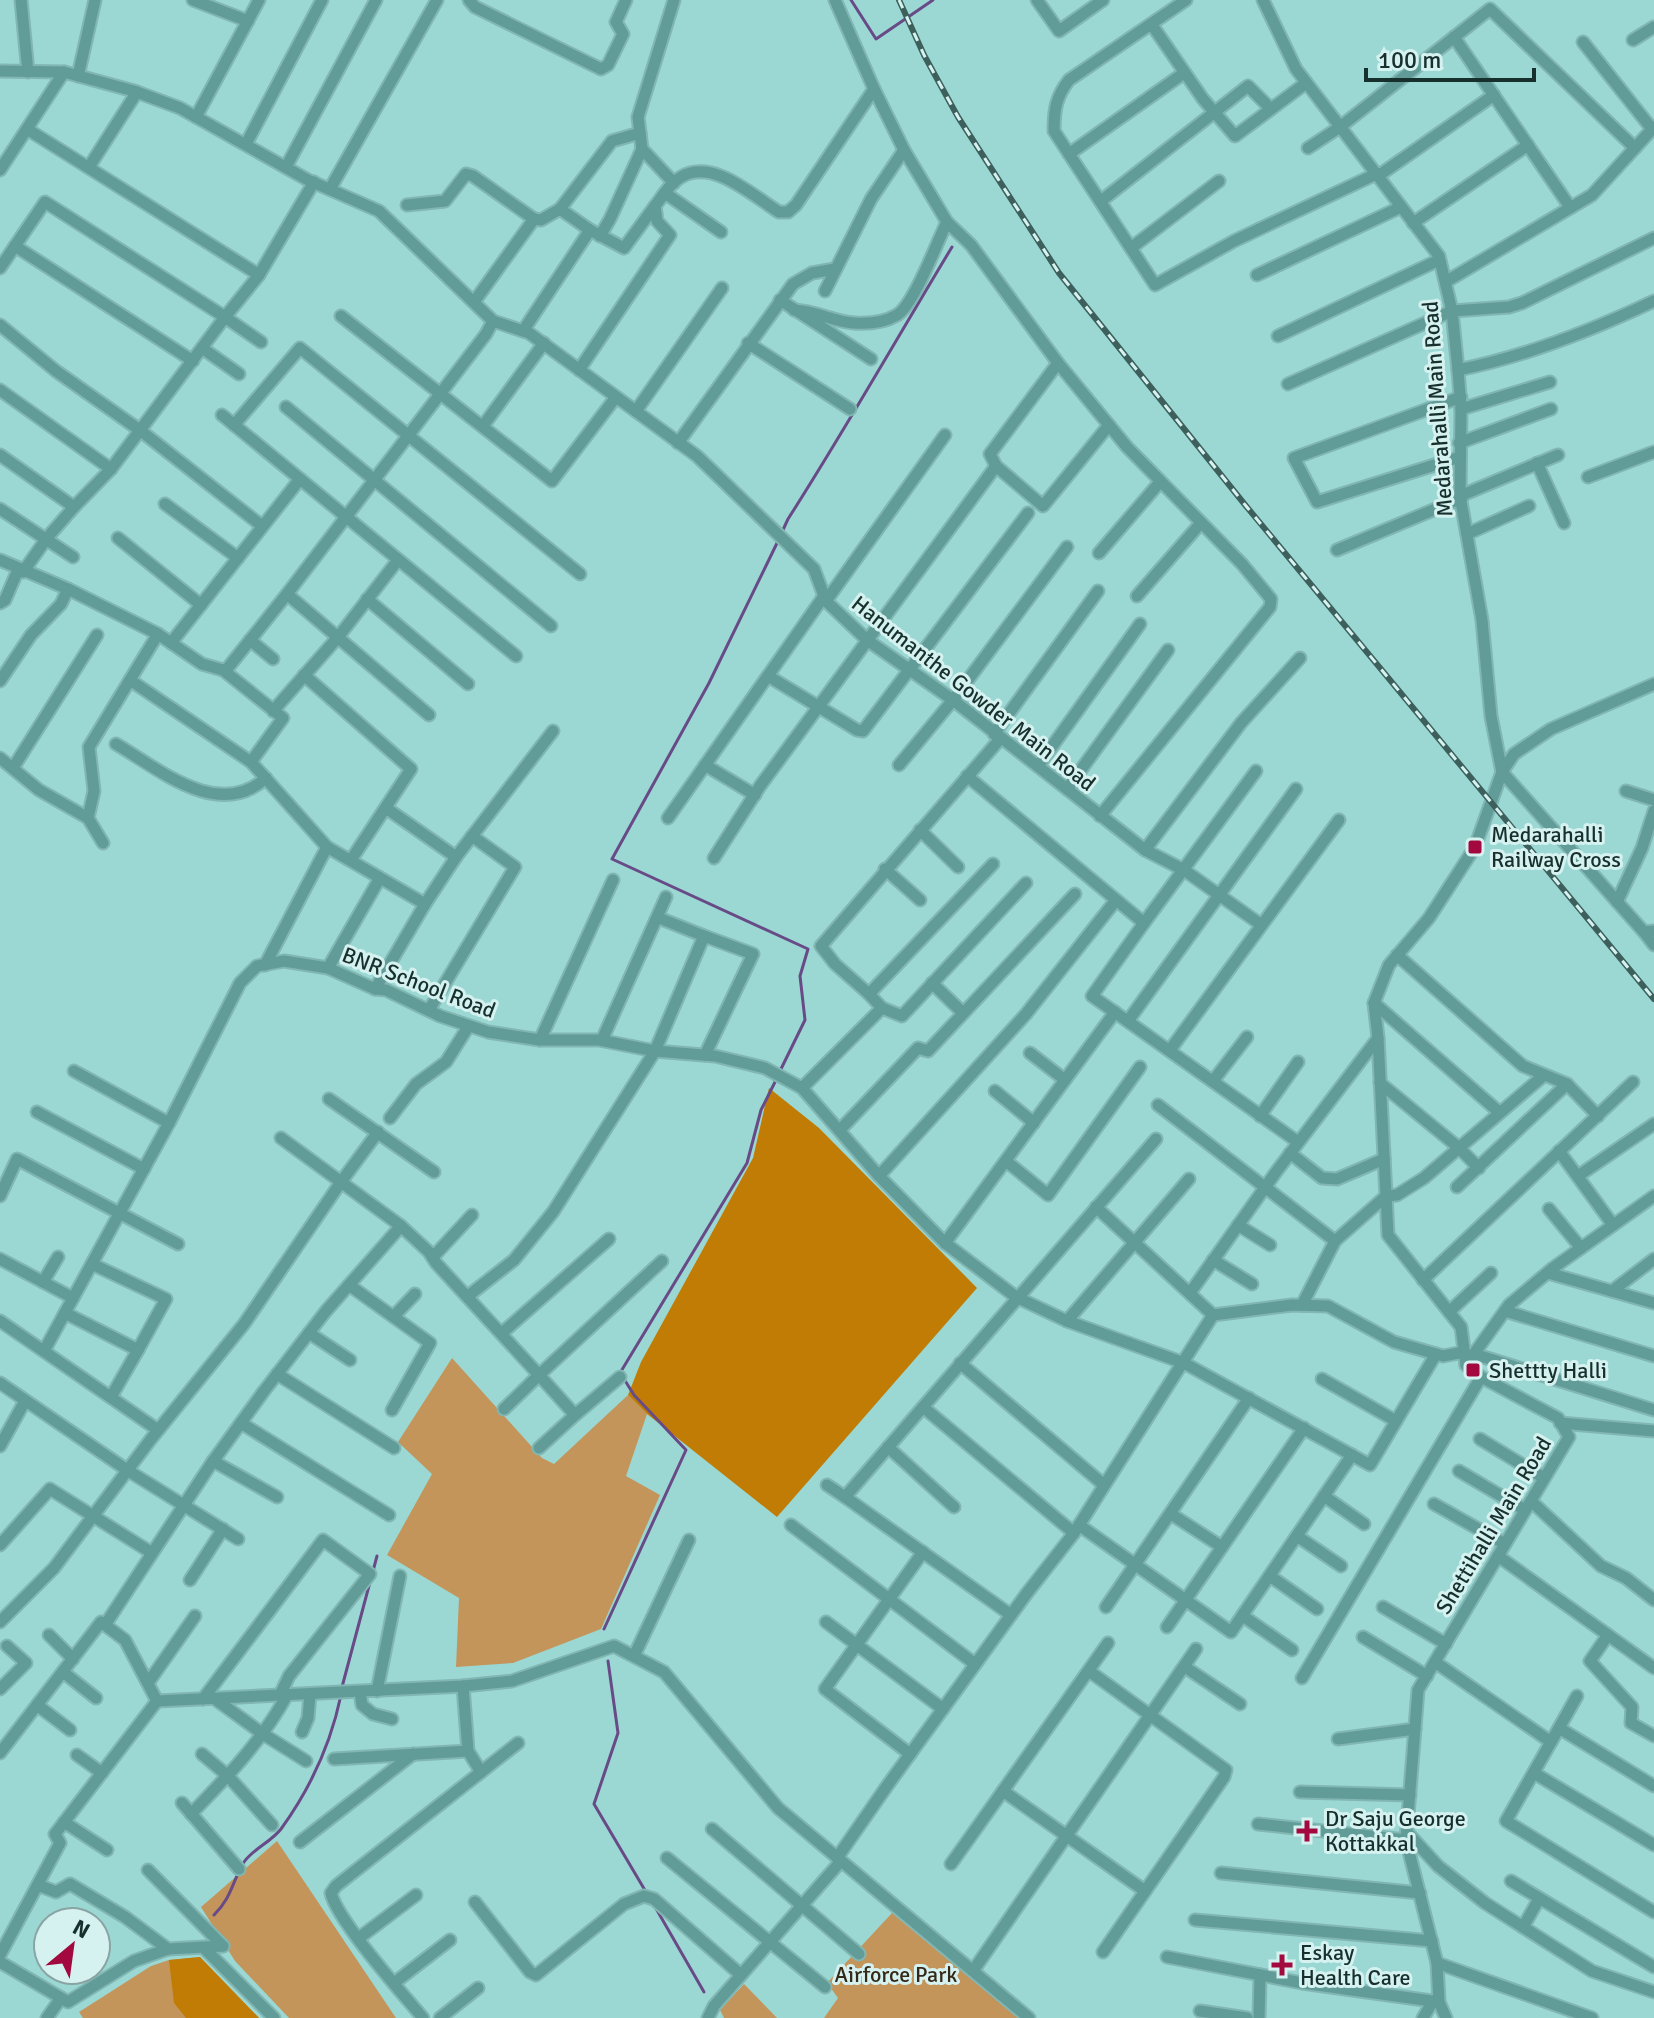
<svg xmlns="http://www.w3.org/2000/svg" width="1654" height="2018" font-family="Signika,sans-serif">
<rect width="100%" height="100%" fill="#9bd8d4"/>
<g fill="#c4955b">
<polygon points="452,1358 542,1458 554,1464 628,1395 647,1414 626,1476 660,1495 601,1629 513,1663 456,1667 459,1598 387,1555 432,1474 398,1442"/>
<polygon points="277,1841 396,2018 289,2018 235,1961 201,1907"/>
<polygon points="892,1913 1018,2018 824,2018 838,1998 827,1983"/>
<polygon points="200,1957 259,2018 83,2018 79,2012 151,1966 169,1960"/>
<polygon points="744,1984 777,2018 724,2018 720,2010"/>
</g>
<g fill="#c07c05">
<polygon points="769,1088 819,1128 977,1288 777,1517 647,1414 628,1395 641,1362 753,1158"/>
<polygon points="200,1957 259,2018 186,2018 174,2003 169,1960"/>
</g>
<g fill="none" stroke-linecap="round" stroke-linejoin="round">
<g stroke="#684b86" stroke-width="3">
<polyline points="851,0 876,39 933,0"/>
<path d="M782,532L788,519C845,430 897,338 952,247"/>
<polyline points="779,539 709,683 612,859 808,949 800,976 805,1020 780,1071"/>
<polyline points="620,1373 747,1163 761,1110 777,1078"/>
<polyline points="373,1571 377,1556"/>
<polyline points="604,1629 686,1450 634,1395 624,1379"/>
<polyline points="608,1661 618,1733 594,1804 646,1892"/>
<polyline points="342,1687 370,1582"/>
<polyline points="654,1905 704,1992"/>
<path d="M214,1915C232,1897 232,1882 244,1862C253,1849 271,1842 281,1829C310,1789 331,1743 341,1695"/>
</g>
<defs>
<g id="minor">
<polyline points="21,0 28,72"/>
<polyline points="193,0 248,21"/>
<polyline points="469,0 475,7 601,69 608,65 623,34 616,22 626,0"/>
<polyline points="835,0 874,89 904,150 947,222 971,245 1058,363 1127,447 1242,564 1271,599 1270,607 1100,816"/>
<polyline points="1037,0 1059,31 1103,0"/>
<path d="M1186,0L1069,80C1056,97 1054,109 1054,131L1155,285L1234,241L1376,174"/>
<polyline points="1263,0 1296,69 1439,256 1452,311 1458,370 1461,409 1460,496 1482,620 1491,716 1502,772 1644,932"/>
<polyline points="1152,25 1203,99 1235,136 1306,83"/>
<polyline points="1454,37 1570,207"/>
<polyline points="1633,40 1654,27"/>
<polyline points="1583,42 1652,129"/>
<polyline points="0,71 64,72 134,91 180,108 308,180 379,211 493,321 529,333 697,456 814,569 826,601 867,640 953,700 1145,850 1184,870 1260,924"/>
<polyline points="78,76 95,0"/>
<polyline points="196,117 259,0"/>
<polyline points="27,129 259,275 225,317 261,342"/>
<polyline points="246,144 322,0"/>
<polyline points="1308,148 1340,127 1490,9 1635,148"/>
<polyline points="1069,154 1184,73"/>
<polyline points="89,167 137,92"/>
<polyline points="286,167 376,0"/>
<polyline points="0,170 64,72"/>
<polyline points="1378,176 1494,95"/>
<polyline points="674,183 642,149 638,117 674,0"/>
<polyline points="330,189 437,0"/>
<polyline points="665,193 721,232"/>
<polyline points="1101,201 1248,86 1270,108"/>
<polyline points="407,205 445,201 466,174 473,176 534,219 474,302"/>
<polyline points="560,209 612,141 640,133"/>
<polyline points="534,219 541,220 560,209 590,230"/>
<polyline points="1413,223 1528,145"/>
<polyline points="600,236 610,219 642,149"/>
<polyline points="15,246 193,361"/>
<polyline points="1131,248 1219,181"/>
<polyline points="0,268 45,202 225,317 111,469 0,390"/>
<polyline points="259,275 314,182"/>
<polyline points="1257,275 1401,207"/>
<polyline points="1447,281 1592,195 1654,127"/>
<polyline points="825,291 871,199 904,150"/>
<polyline points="780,300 871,359"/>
<path d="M794,310C816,311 835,322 854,323C868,324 885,322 897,315C914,305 937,242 947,222"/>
<polyline points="341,316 552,481 616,397"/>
<polyline points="0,325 56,371 141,431 262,526"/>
<polyline points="523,331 590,230 624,248 655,206"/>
<polyline points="1278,336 1439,260"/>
<polyline points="748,343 850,409"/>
<polyline points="202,348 239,374"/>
<polyline points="1058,363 990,454 996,466 1043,506 1109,425"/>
<path d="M579,370L670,235L657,221L655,206C662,197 670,183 681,177C713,158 753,196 779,212H788L796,205L874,89"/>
<path d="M1458,370C1527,356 1591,331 1654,301"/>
<polyline points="1288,384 1452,311 1509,307 1522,303 1654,238"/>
<polyline points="286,407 551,626"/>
<polyline points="1461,409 1550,382"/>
<polyline points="636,411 722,288"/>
<polyline points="222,415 516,656"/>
<polyline points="234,425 300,348 580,574"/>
<polyline points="483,426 544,343"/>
<polyline points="678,443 793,284 812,273 835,269"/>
<polyline points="1459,443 1551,409"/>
<polyline points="0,455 74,507 47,538 23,572"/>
<polyline points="1460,457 1317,502 1294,458 1461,397"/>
<polyline points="1537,463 1564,523"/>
<polyline points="1588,477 1654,452"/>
<polyline points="1460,496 1558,455"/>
<polyline points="165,504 238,558"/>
<polyline points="74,507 111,469"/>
<polyline points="0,509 73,557"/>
<polyline points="1467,534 1529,506"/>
<polyline points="118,538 201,605"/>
<polyline points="1337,550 1462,498"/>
<polyline points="1099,553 1160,482"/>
<polyline points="0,560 68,589 158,634 202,664 223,670 283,718 251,762"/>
<polyline points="287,594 429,715"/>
<polyline points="1137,596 1200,524"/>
<polyline points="367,599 468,684"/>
<polyline points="826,601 945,435"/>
<polyline points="0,603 5,600 18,570"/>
<polyline points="250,640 273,659"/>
<polyline points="171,643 300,479"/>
<polyline points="223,670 227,669 287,594 486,334 493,321"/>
<polyline points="304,675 411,769 351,860"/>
<polyline points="768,676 857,730 863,731 1028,513"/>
<polyline points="130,680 251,762 327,847 265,965"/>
<polyline points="0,681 31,635 61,604 68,589"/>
<polyline points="273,711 339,636 398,560"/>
<polyline points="994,734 1098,591"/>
<path d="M116,744C159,769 218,821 266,778"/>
<polyline points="0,758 39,790 88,818 103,843"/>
<polyline points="705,765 755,795"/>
<polyline points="899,765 953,700 1067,547"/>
<polyline points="1038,766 1140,624"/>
<polyline points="13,768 97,635"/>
<polyline points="967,776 1144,923 1256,771"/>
<polyline points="1067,789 1168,650"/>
<polyline points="1626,791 1654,800"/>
<polyline points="88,818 94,791 89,747 158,634"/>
<polyline points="668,818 824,596"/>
<polyline points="920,830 958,867"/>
<polyline points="327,847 425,904"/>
<polyline points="1145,850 1241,723 1300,658"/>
<polyline points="456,857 553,731"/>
<polyline points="714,858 760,786 996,466"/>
<polyline points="885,869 920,900"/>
<polyline points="1617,902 1642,848 1654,811"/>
<polyline points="1144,923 1092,996 1298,1142"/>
<polyline points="1654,931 1644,932 1654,945"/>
<polyline points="704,936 753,954 705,1055"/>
<polyline points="1397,955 1523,1066 1567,1084 1598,1116"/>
<polyline points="328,968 380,878"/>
<polyline points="932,983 963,1013"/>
<polyline points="375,989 425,904 456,857 386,808"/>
<polyline points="869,994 835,964 821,946 1000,739"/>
<polyline points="1374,1003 1499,1112"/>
<polyline points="882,1008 902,1016 1026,883"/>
<polyline points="429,1010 515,867 472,836"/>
<polyline points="1128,1021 1296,789"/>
<polyline points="540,1040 613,880"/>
<polyline points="602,1040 666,897"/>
<polyline points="1170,1050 1339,820"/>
<polyline points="1030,1053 1065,1080"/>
<polyline points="74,1071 169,1123"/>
<polyline points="1213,1081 1247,1037"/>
<polyline points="1380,1083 1458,1147 1479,1168"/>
<polyline points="802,1088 882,1008 869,994 993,864"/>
<polyline points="995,1091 1034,1123"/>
<polyline points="329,1099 434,1172"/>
<polyline points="1158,1105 1335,1241 1302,1305"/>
<polyline points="37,1112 144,1169"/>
<polyline points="1260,1116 1298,1062"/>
<polyline points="390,1118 416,1084 446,1062 468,1027"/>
<polyline points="840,1130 918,1048 928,1051 1075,894"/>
<polyline points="281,1138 401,1226 429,1252 436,1263 539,1375 662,1261"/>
<polyline points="1559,1151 1613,1225"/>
<polyline points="1290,1153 1322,1178 1337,1179 1384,1159"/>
<polyline points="1006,1161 1048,1195 1140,1067"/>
<polyline points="879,1176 1026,1014 1116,900"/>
<polyline points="1578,1176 1654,1124"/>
<polyline points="1457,1187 1567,1084"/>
<polyline points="0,1196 17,1159 178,1244"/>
<polyline points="1096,1207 1213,1315"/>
<polyline points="1549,1209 1581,1248"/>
<polyline points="1238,1225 1270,1245"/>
<polyline points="1335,1241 1386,1196 1397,1195 1424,1178 1543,1076"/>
<polyline points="945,1243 1115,1012"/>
<polyline points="433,1257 472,1215"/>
<polyline points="0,1259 73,1298"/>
<polyline points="1213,1260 1252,1284"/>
<polyline points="1548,1273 1654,1303"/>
<polyline points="1423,1280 1633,1082"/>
<polyline points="43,1282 58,1257"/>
<polyline points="349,1285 430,1343 392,1410"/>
<polyline points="1612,1291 1654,1259"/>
<polyline points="1190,1293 1276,1172 1378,1038"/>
<polyline points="468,1296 514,1260 553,1212 655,1051 704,936 659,918"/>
<polyline points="1505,1311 1654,1356"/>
<polyline points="1449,1312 1491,1273"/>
<polyline points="65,1313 138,1350 166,1299 92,1264"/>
<polyline points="1213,1315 1292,1305 1328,1306 1394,1342 1443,1356 1464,1352"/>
<polyline points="394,1316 415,1294"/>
<polyline points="0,1321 158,1430"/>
<polyline points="1067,1321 1189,1179"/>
<polyline points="309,1333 350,1360"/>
<polyline points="502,1333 609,1239"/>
<polyline points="44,1351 169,1123 240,983 257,966 284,961 328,968 375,989 386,990 440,1016 488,1032 540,1040 599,1040 655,1051 715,1056 765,1068 802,1088 879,1176 945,1243 1016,1297 1067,1321 1184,1363 1370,1465 1436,1354"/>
<polyline points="1474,1354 1654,1410"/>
<polyline points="960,1363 1104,1485"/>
<polyline points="1466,1365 1509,1305 1553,1268 1654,1196"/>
<polyline points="277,1374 394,1448"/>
<polyline points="1322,1379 1396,1421"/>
<polyline points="0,1383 127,1470 238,1539"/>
<polyline points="111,1397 138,1350"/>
<polyline points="923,1407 845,1497 1011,1615"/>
<polyline points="504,1409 539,1375 575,1415 539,1448"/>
<polyline points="575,1415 620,1377"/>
<polyline points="241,1423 389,1515"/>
<polyline points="1560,1423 1654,1431"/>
<polyline points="1480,1439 1544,1478"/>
<polyline points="0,1446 25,1401"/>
<polyline points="888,1447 954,1507"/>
<polyline points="213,1461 277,1497"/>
<polyline points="1459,1471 1525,1510"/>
<polyline points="827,1485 845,1497"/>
<polyline points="1324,1496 1364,1524"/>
<polyline points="1531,1501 1601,1566 1626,1578 1654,1600"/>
<polyline points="1434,1504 1505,1544"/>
<polyline points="1171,1514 1222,1547"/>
<polyline points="791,1525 975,1664"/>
<polyline points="1079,1525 1231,1632 1352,1455"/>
<polyline points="1074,1533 923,1407 1156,1139"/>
<polyline points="1297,1536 1341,1566"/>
<polyline points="0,1545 50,1489 152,1553"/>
<polyline points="1498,1556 1654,1668"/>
<polyline points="1270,1576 1317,1609"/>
<polyline points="190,1580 223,1529"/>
<polyline points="1106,1607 1249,1398"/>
<polyline points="1383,1607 1446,1644"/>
<polyline points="1243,1616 1292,1650"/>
<polyline points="0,1622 54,1568 151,1439 244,1324 341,1182 378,1132"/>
<polyline points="826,1622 943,1709"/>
<polyline points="105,1625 211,1464 264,1391 326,1311 401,1226"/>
<polyline points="1167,1627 1304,1428"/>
<polyline points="49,1635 73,1659"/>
<polyline points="1608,1635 1590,1661 1632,1707 1631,1723 1654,1736"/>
<polyline points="1363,1637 1427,1676"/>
<polyline points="634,1656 689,1540"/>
<polyline points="1435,1662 1551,1742 1559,1728 1654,1786"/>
<polyline points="1185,1667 1240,1704"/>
<polyline points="1089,1671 1226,1770 1224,1777 1103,1952"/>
<polyline points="63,1672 96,1698"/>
<polyline points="1302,1678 1481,1377"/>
<polyline points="148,1683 195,1616"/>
<polyline points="463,1686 468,1751 481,1772"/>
<polyline points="0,1689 26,1663 7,1646"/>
<polyline points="377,1691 400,1576"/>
<polyline points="360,1692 362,1705 373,1714 392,1719"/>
<polyline points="203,1699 323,1540 370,1574 289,1676 280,1695"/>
<polyline points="215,1699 263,1734 306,1761"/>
<polyline points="37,1705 70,1730"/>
<polyline points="1559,1728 1577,1696"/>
<polyline points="302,1732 308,1718 310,1694"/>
<polyline points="1338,1739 1415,1729"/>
<polyline points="1551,1742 1506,1821 1654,1912"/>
<polyline points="0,1753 101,1622 125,1640 157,1701 463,1686 512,1681 614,1646 664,1672 778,1808 1029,2018"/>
<polyline points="202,1754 228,1776 272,1825"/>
<polyline points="910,1754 825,1689 923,1552"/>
<polyline points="77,1755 102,1773"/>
<polyline points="334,1759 468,1751"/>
<polyline points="1534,1773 1654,1845"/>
<polyline points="1003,1791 1145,1891"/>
<polyline points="1300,1792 1410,1795"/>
<polyline points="182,1803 239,1869"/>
<path d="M191,1814C227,1777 262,1741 287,1695"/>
<polyline points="64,1822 107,1850"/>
<polyline points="1258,1824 1406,1840"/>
<polyline points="712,1829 859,1954"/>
<polyline points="1407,1832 1438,1866 1485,1903 1592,1971 1654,1992"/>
<polyline points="300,1842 413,1754"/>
<polyline points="667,1858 825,1987"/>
<polyline points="837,1858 887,1786 1027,1593 1074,1533 1213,1315"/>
<polyline points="951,1864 1108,1643"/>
<polyline points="148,1870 223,1946"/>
<polyline points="1221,1873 1420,1893"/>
<polyline points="1511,1881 1654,1967"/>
<polyline points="38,1885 56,1892 70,1884 125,1917 168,1949 223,1946"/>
<polyline points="475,1902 530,1972 536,1975 624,1904 644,1896 654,1899 741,1975"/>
<polyline points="1195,1920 1432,1941"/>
<polyline points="1523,1927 1539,1899"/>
<polyline points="359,1938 416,1895"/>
<polyline points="205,1949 274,2018"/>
<polyline points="0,1955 60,1843 55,1834 157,1701"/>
<polyline points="1167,1957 1302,1983 1439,2002"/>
<polyline points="0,1962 68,2002 134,1961 168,1949"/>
<polyline points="1437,1963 1592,2018"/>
<polyline points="973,1971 1196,1649"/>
<polyline points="394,1983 450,1940"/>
<polyline points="1200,2011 1247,2018"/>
<polyline points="47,2018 61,1998"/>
<path d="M423,2018C402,1993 337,1920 331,1893L336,1886L518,1743"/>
<polyline points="440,2018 478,1988"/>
<polyline points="708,2018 714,2006 841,1861"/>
<polyline points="1259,2018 1260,1975"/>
<polyline points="1423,2018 1433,2001"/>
<polyline points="1446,2018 1439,2002 1437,1963 1406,1840 1418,1690 1569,1437 1558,1418 1481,1377 1466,1365 1461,1327 1388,1235 1378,1038 1374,1003 1389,965 1429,918 1475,847 1502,772 1514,754 1551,729 1654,684"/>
</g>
</defs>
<use href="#minor" stroke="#81b6b3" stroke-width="15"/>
<use href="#minor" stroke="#629c99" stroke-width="11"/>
<defs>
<polyline id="rail" points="899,0 924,55 958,117 1059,273 1246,506 1654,999"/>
</defs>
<use href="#rail" stroke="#3d605d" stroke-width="6"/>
<use href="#rail" stroke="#d5f2f0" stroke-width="3" stroke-dasharray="9" stroke-linecap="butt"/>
</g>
<g fill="#a3083e" stroke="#d5f2f0" stroke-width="3">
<rect x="1467" y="839" width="16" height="16" rx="4"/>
<rect x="1465" y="1362" width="16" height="16" rx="4"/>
<path d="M1303 1819h8v8h8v8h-8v8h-8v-8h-8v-8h8z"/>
<path d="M1278 1953h8v8h8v8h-8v8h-8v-8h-8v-8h8z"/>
</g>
<g text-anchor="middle" stroke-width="6" stroke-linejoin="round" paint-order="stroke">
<g font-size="22" fill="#17302e" stroke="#d5f2f0">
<text transform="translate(1437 409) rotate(-94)" y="8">Medarahalli Main Road</text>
<text transform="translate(974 693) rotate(38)" y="8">Hanumanthe Gowder Main Road</text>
<text transform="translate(419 982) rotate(21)" y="8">BNR School Road</text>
<text transform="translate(1493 1525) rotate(-59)" y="8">Shettihalli Main Road</text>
</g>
<g font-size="22" fill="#17302e" stroke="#d5f2f0" text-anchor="start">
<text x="1491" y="842">Medarahalli<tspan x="1491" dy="25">Railway Cross</tspan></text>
<text x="1489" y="1378">Shettty Halli</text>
<text x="1325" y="1826">Dr Saju George<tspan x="1325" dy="25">Kottakkal</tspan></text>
<text x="1300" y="1960">Eskay<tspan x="1300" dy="25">Health Care</tspan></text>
</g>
<g font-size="22" fill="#362818" stroke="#d5f2f0">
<text x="896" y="1982">Airforce Park</text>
</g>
</g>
<g transform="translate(72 1946) rotate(29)"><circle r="38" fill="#d5f2f0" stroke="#89a4a2" stroke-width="2"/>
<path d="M0-6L14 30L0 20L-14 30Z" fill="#a3083e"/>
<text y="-12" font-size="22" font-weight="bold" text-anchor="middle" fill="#17302e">N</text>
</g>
<path d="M1366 68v12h168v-12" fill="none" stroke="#17302e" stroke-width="4"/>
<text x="1378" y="68" font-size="24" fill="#17302e" stroke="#d5f2f0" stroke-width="6" paint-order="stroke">100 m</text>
</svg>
